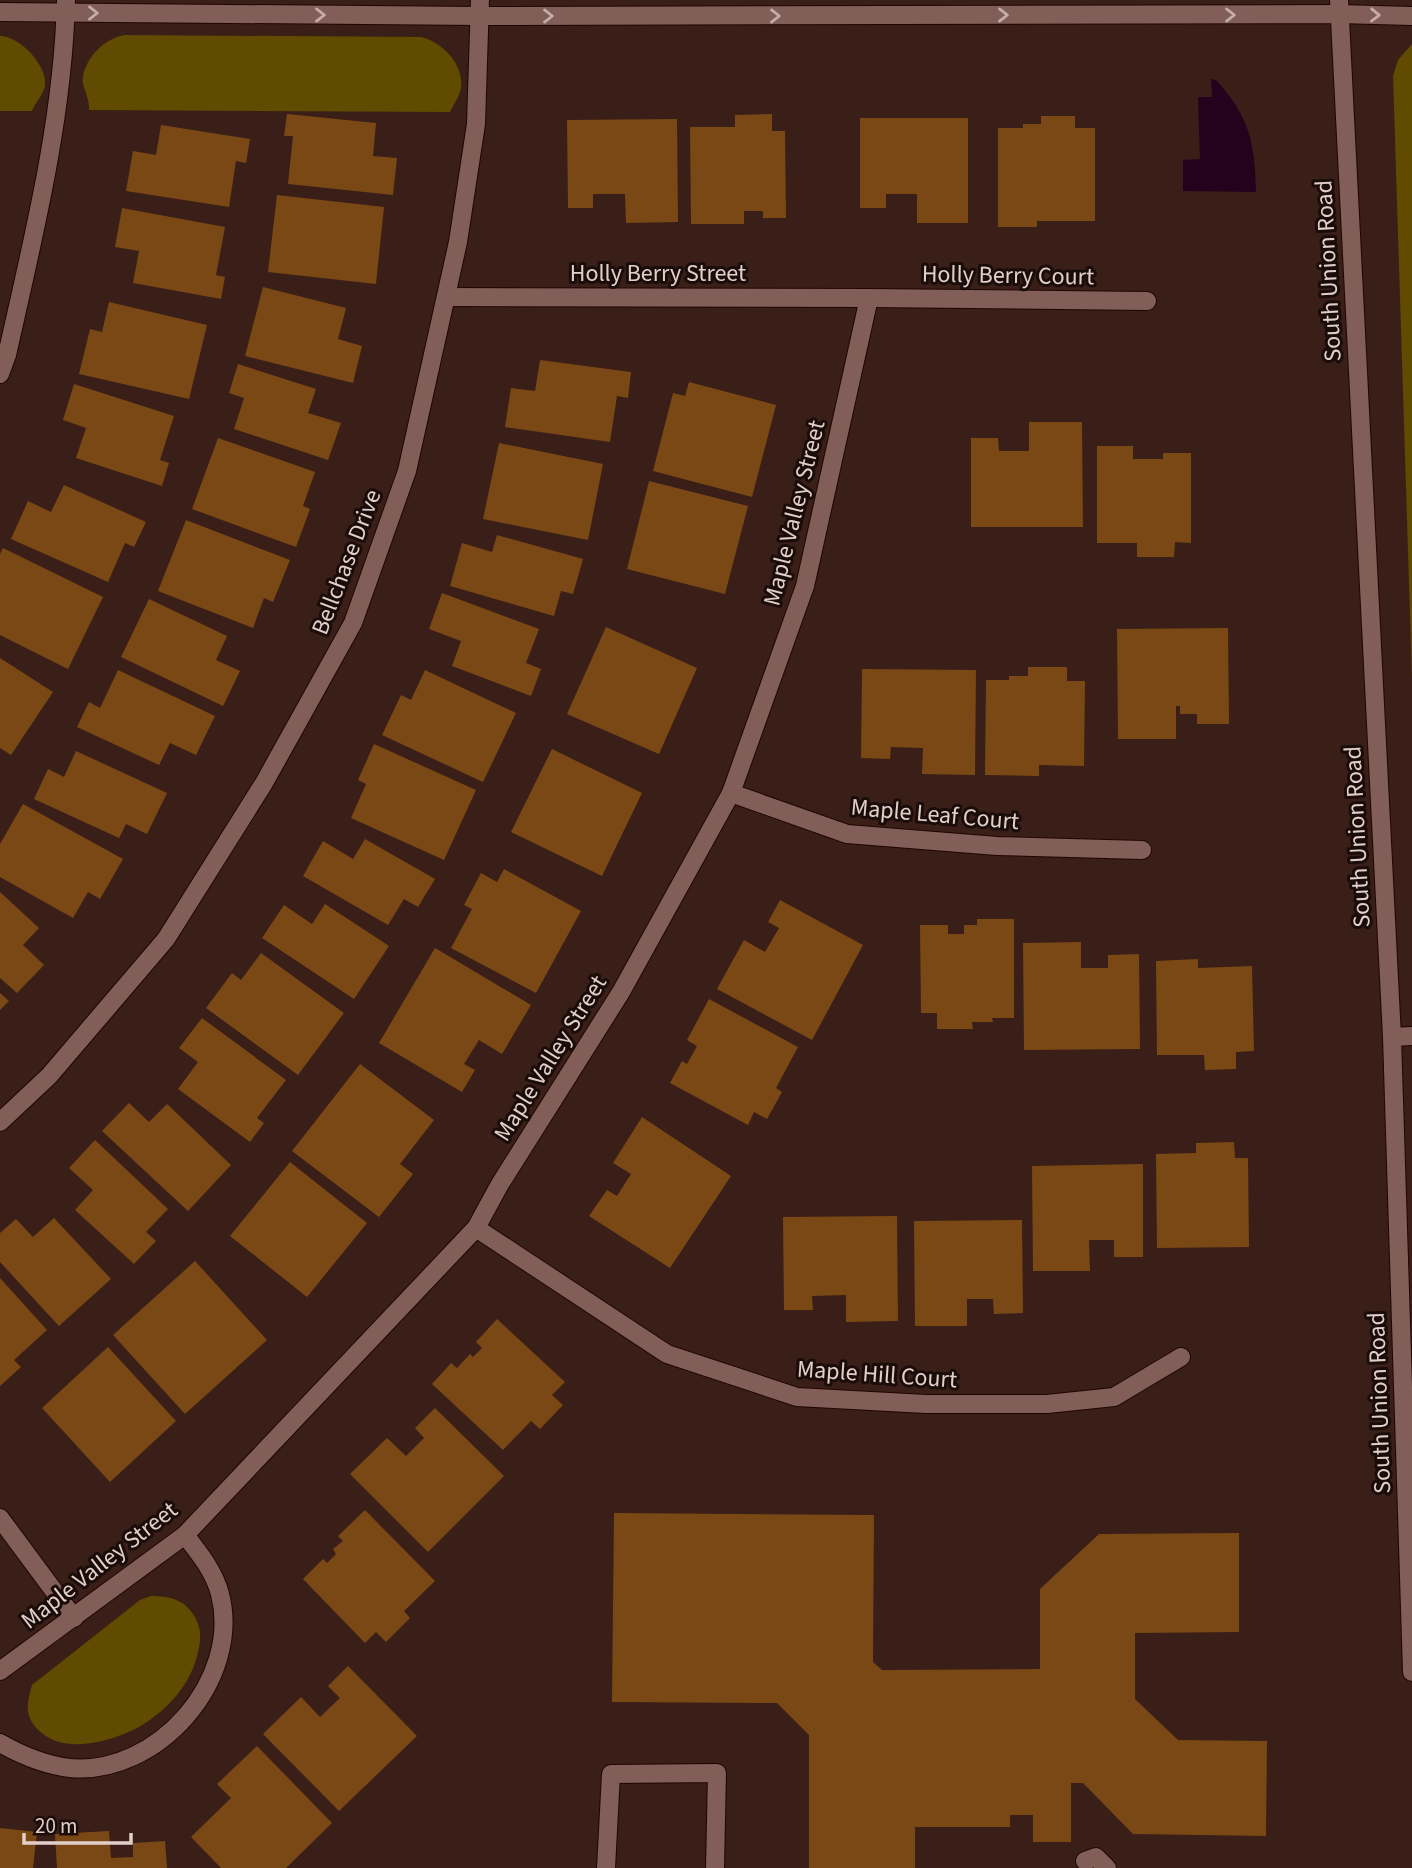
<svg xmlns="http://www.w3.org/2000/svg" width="1412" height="1868" font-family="'Source Sans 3',sans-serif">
<rect width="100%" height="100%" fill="#3a1e18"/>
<g fill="#604b00">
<path d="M125,35L421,37C443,42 467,67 460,92C458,99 453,105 450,112L89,110C90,97 81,87 83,77C86,57 105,38 125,35Z"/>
<path d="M0,36C20,36 48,66 45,86C43,95 35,103 32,111H0Z"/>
<polygon points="1412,44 1412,678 1393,76 1398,60"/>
<path d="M151,1596C171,1596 186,1600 196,1619C203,1633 200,1645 196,1660C188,1686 169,1707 147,1722C122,1739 67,1756 42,1733C35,1728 29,1720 28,1711C27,1702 30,1693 32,1685L140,1600Z"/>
</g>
<path fill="#22021d" d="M1211,79L1216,80C1250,117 1255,144 1256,192L1183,191V160L1200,159L1198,97H1212Z"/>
<g fill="#7a4814">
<polygon points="287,114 376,123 373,156 397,158 393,195 288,184 293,136 284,136"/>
<polygon points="772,114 772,131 785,131 786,218 763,218 763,211 744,211 744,224 691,224 690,127 735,127 735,115"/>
<polygon points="1041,116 1075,116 1075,128 1095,128 1095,221 1037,221 1037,227 998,227 998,128 1023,128 1023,124 1041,124"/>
<polygon points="860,118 968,118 968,223 917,223 917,194 886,194 886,208 860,208"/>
<polygon points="677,119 678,222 626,223 625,194 593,194 593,208 568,208 567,120"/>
<polygon points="161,125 250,139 246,163 236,161 229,207 126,191 133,151 156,155"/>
<polygon points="277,195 384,207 376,284 268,272"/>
<polygon points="122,208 225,227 216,275 225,277 221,299 133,283 139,251 115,247"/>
<polygon points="263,287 346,308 338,339 362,346 353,383 245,356"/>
<polygon points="109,302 207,325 189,399 79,374 90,329 102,332"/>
<polygon points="540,360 631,372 628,398 617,396 610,442 505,427 511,388 535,391"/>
<polygon points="238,364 316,389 308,413 341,423 328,460 234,429 244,398 229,393"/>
<polygon points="689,382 776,405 752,497 653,471 673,393 685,396"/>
<polygon points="74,384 174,416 160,460 169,463 162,486 76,458 86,428 63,420"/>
<polygon points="1029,422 1082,422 1083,527 971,527 971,438 998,438 999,451 1029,451"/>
<polygon points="218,438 315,472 303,506 310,509 296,547 192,509"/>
<polygon points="499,443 603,464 588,540 483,519"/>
<polygon points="1097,446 1133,446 1133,459 1163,459 1163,453 1191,453 1191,543 1175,542 1174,557 1137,557 1137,543 1097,543"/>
<polygon points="649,481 748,506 725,594 627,569"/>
<polygon points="64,485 146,522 134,547 125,543 108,582 11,539 28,501 51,512"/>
<polygon points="186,520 290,560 273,602 264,598 253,628 158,591"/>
<polygon points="497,535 583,559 573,594 561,591 554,616 450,586 462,543 492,552"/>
<polygon points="3,548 103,597 68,669 0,635 0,554"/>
<polygon points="442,593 539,629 526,663 541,669 531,696 452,666 461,641 429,629"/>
<polygon points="149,599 227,636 216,660 240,671 223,706 121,657"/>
<polygon points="606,627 697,668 659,754 567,714"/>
<polygon points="1228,628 1229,724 1197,724 1197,714 1180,714 1180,706 1176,706 1176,739 1118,739 1117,629"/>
<polygon points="0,658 53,692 11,755 0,748"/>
<polygon points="1028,667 1067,667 1067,681 1085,681 1084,766 1039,765 1039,776 985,775 986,680 1009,680 1009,676 1028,676"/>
<polygon points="862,669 976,670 975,775 922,774 923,748 891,747 890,759 861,758"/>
<polygon points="118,670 215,716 196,755 170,743 159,765 77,727 89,702 100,708"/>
<polygon points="425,670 516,713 483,782 382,735 401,695 411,700"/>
<polygon points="374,744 476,790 444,860 351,818 366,784 358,780"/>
<polygon points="552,749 642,793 602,876 511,832"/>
<polygon points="76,751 167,793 147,834 126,824 119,838 34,799 48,769 64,777"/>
<polygon points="23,804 123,859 100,899 88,892 73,918 0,877 0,844"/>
<polygon points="365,839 435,879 418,907 404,899 388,925 303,876 323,841 353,859"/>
<polygon points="504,869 581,911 536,993 451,948 472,909 464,905 481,873 497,882"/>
<polygon points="0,892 39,928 23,945 44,965 17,993 0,978"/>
<polygon points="780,900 863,945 812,1040 717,989 744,940 765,952 779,928 768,922"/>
<polygon points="325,904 389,946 354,999 262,938 284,905 312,924"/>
<polygon points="977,919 1014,919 1014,1018 992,1018 993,1022 972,1022 973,1029 937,1029 937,1013 921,1013 920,925 948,925 948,934 964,934 964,925 977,925"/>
<polygon points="1081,942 1081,968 1108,968 1108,955 1139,954 1140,1049 1024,1050 1023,943"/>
<polygon points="435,948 531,1005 502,1054 479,1040 464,1064 475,1070 462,1092 379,1043"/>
<polygon points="261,953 344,1013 298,1075 206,1008 232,973 241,980"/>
<polygon points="1198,959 1198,968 1252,966 1254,1051 1236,1052 1236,1069 1205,1070 1204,1055 1157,1055 1156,961"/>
<polygon points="0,993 9,1001 0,1010"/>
<polygon points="709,999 798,1047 776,1088 782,1092 767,1119 754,1112 748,1125 670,1083 682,1061 687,1064 697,1046 687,1040"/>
<polygon points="202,1018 286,1080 257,1118 264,1123 250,1142 178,1089 198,1062 179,1048"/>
<polygon points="360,1064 434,1120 400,1164 413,1174 379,1217 292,1151"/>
<polygon points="129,1103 149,1122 167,1104 231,1165 188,1211 102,1131"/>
<polygon points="642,1117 731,1176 670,1268 589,1216 607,1190 617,1196 631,1174 613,1163"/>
<polygon points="95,1140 168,1209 146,1232 156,1241 134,1264 75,1210 93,1190 69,1168"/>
<polygon points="1234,1142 1235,1158 1248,1158 1249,1247 1157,1248 1156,1154 1196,1153 1196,1143"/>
<polygon points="290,1162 367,1223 307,1297 230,1236"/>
<polygon points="1143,1164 1143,1257 1114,1257 1114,1240 1089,1240 1090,1271 1033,1271 1032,1166"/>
<polygon points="897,1216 898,1321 846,1322 846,1295 812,1296 813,1310 784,1310 783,1217"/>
<polygon points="54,1218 111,1279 59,1326 0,1262 0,1233 16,1219 33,1237"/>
<polygon points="1022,1220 1023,1313 994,1314 993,1299 967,1299 967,1326 915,1326 914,1221"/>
<polygon points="195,1261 267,1340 185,1414 113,1335"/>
<polygon points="0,1278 47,1330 14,1360 21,1367 0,1386"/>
<polygon points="497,1319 565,1382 552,1395 563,1405 540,1429 531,1421 503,1450 432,1384 451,1363 457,1368 470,1354 473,1357 482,1348 476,1342"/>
<polygon points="108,1347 176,1421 110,1482 42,1408"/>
<polygon points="435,1408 504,1476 428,1552 350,1474 387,1438 406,1456 424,1438 415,1428"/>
<polygon points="365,1510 435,1581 404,1611 410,1618 386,1642 376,1632 365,1643 303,1579 323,1559 327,1563 336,1554 333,1549 343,1541 338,1536"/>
<polygon points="614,1513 874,1515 873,1662 882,1670 1040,1669 1040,1589 1099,1534 1239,1533 1239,1632 1135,1633 1135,1699 1178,1740 1267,1741 1266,1836 1133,1834 1083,1783 1071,1783 1071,1842 1033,1842 1033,1815 1010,1815 1010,1827 915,1827 915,1868 809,1868 809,1735 777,1703 612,1702"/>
<polygon points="348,1666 417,1736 339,1811 263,1734 301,1697 320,1717 340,1698 328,1686"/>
<polygon points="257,1746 332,1823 286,1868 221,1868 191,1837 231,1798 217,1784"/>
<polygon points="0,1828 37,1832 33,1868 0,1868"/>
<polygon points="109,1831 111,1858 133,1857 133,1843 165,1841 167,1868 57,1868 55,1834"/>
</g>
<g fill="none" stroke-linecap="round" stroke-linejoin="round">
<defs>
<g id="service">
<polyline points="1085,1861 1096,1857 1107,1868"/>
<polyline points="606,1868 611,1774 717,1773 715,1868"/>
</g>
<g id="minor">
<polyline points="0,12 479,16 1339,14 1412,16"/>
<polyline points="446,297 869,298 1147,301"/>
<path d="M0,374L7,355C33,238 63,121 66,0"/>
<polyline points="731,793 847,834 997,846 1142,850"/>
<polyline points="1392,1037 1412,1036"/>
<polyline points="0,1122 49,1076 166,939 264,783 353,623 407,471 458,242 476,124 480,0"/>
<polyline points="476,1228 667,1354 797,1397 926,1404 1047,1404 1114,1397 1181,1357"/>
<polyline points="0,1518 74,1618"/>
<polyline points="0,1671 185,1535 476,1228 500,1184 621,992 731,793 805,586 869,298"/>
<path d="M0,1743C21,1755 45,1765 70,1768C157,1776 242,1680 220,1594C214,1571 199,1553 185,1535"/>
</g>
<polyline id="tertiary" points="1339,0 1392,1037 1412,1672"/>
</defs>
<use href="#service" stroke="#200603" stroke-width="20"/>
<use href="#minor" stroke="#200603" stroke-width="20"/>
<use href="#tertiary" stroke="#200603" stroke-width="20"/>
<use href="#service" stroke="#815e57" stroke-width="18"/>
<use href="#minor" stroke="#815e57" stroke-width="18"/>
<use href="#tertiary" stroke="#815e57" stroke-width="18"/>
</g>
<defs><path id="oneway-chevron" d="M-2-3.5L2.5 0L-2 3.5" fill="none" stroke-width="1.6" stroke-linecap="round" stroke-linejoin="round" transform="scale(1.75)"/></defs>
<g stroke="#c6ada8">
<use href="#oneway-chevron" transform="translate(93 13)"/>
<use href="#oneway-chevron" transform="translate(320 15)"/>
<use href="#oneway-chevron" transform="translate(1003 15)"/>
<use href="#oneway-chevron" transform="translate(1230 15)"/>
<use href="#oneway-chevron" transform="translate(1375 15) rotate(1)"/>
<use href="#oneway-chevron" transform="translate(548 16)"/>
<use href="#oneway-chevron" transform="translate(775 16)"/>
</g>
<g text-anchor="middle" stroke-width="6" stroke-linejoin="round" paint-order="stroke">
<g font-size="24" fill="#e3cfca" stroke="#190c09">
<text transform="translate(1328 271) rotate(-93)" y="8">South Union Road</text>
<text x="658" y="281">Holly Berry Street</text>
<text transform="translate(1008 275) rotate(1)" y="8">Holly Berry Court</text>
<text transform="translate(794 513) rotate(-76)" y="8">Maple Valley Street</text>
<text transform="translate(346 562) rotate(-69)" y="8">Bellchase Drive</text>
<text transform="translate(935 814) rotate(5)" y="8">Maple Leaf Court</text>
<text transform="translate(1357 837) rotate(-93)" y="8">South Union Road</text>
<text transform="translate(550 1058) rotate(-58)" y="8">Maple Valley Street</text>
<text transform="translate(877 1374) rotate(4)" y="8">Maple Hill Court</text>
<text transform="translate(1379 1403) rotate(-92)" y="8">South Union Road</text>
<text transform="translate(99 1565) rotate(-38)" y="8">Maple Valley Street</text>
</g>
</g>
<path d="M24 1833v10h107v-10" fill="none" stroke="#e3cfca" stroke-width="3.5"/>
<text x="35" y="1833" font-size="21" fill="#e3cfca" stroke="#190c09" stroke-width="5" paint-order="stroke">20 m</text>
</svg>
